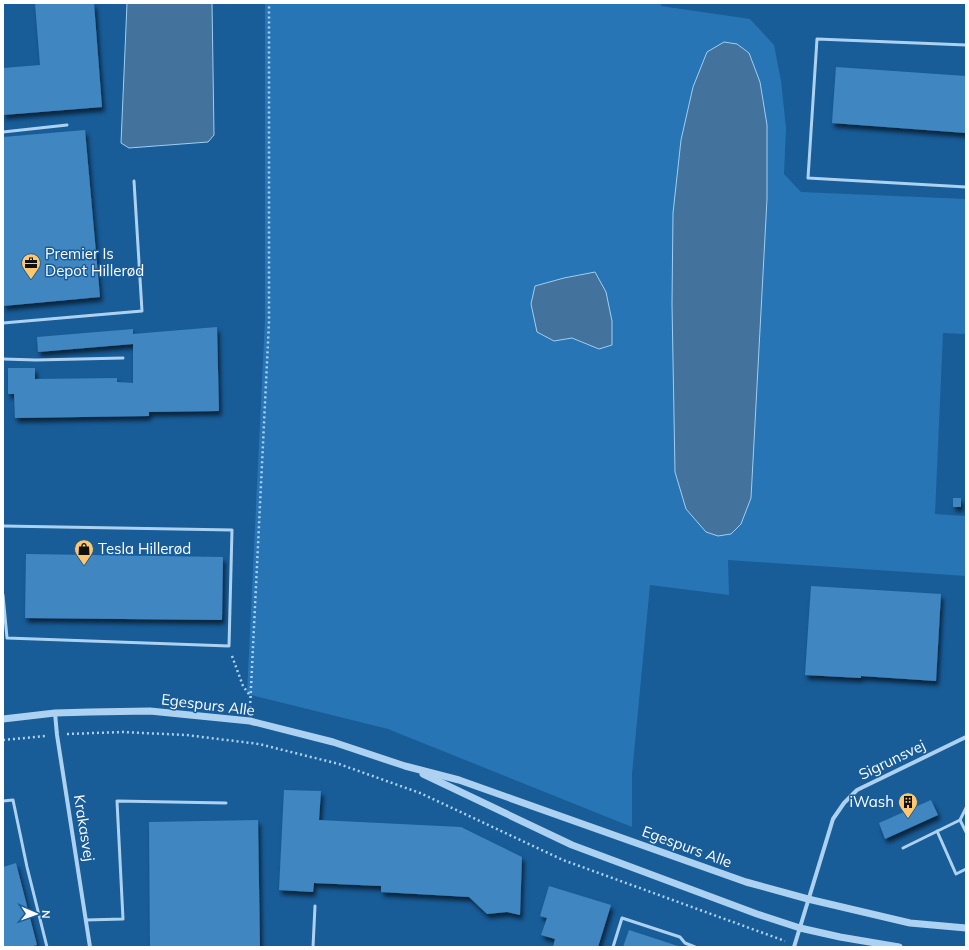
<svg xmlns="http://www.w3.org/2000/svg" width="969" height="950" font-family="Mulish,sans-serif">
<defs>
<filter id="shadow"><feDropShadow dx="2.5" dy="4.5" stdDeviation="2" flood-color="#0009"/></filter>
</defs>
<rect width="100%" height="100%" fill="#185c98"/>
<polygon fill="#2875b5" points="265,3 661,3 661,6 750,19 774,45 781,81 786,128 784,174 801,192 966,199 966,334 943,333 935,514 966,516 966,576 728,560 729,595 650,585 632,774 632,827 388,729 247,694 265,319"/>
<g fill="#43729d" stroke="#9fcef3">
<polygon points="127,3 212,3 214,135 208,142 129,148 121,143"/>
<polygon points="724,42 737,44 749,53 760,82 767,125 767,199 751,498 741,524 731,534 718,536 706,532 686,509 675,472 672,304 673,213 681,140 693,87 707,52"/>
<polygon points="595,272 606,292 612,321 612,345 599,349 572,338 554,341 537,332 531,304 535,286 564,278"/>
</g>
<g fill="#4186c0" filter="url(#shadow)">
<polygon points="35,3 94,3 102,107 3,115 3,68 40,65"/>
<polygon points="836,67 966,76 966,133 832,123"/>
<polygon points="85,130 100,297 3,306 3,137"/>
<polygon points="217,327 219,411 149,412 149,416 15,418 14,394 8,394 8,368 35,368 35,379 117,378 117,382 133,383 133,344 38,352 37,337 133,329 133,334"/>
<rect x="953" y="498" width="8" height="9"/>
<polygon points="26,554 223,557 222,620 25,618"/>
<polygon points="811,586 941,594 936,681 861,676 861,678 805,675"/>
<polygon points="284,790 321,791 319,820 461,827 522,857 520,915 507,912 487,914 469,897 381,892 381,886 314,883 313,892 279,890"/>
<polygon points="931,800 938,815 885,839 879,823"/>
<polygon points="258,820 260,947 150,947 149,822"/>
<polygon points="16,863 37,945 30,947 3,947 3,867"/>
<polygon points="549,886 611,905 598,947 553,947 555,939 541,935 547,918 540,916"/>
<polygon points="629,930 681,947 623,947"/>
</g>
<g fill="none" stroke-linecap="round" stroke-linejoin="round">
<g stroke="#add2f1" stroke-width="2.5" stroke-dasharray="2 3" stroke-linecap="butt">
<polyline points="232,656 243,686 251,697"/>
<polyline points="250,708 269,322 269,3"/>
<polyline points="67,734 123,732 186,735 259,744 339,764 420,793 563,860 785,941"/>
<polyline points="3,740 46,736"/>
</g>
<g stroke="#add2f1" stroke-width="3">
<polyline points="966,45 817,39 808,178 966,187"/>
<polyline points="3,132 67,125"/>
<polyline points="3,323 142,311 134,181"/>
<polyline points="3,359 36,360 123,358"/>
<polyline points="3,526 232,530 229,646 7,638 3,595"/>
<polyline points="3,801 13,800 27,867 47,947"/>
<polyline points="960,820 966,832"/>
<polyline points="937,831 956,874 966,869"/>
<polyline points="903,848 960,820 966,808"/>
<polyline points="86,920 123,919 117,801 226,803"/>
<polyline points="313,947 315,906"/>
<polyline points="613,947 622,918 680,937 685,943 695,947"/>
</g>
<g stroke="#add2f1" stroke-width="4">
<polyline points="55,713 57,735 90,947"/>
<polyline points="794,947 833,819 844,803 857,790 966,737"/>
</g>
<g stroke="#add2f1" stroke-width="7">
<polyline points="3,719 55,713 90,712 150,711 250,721 333,742 405,766 459,780 746,882 808,899 910,923 966,928"/>
<polyline points="423,774 572,845 757,914 800,928 840,937 899,947"/>
</g>
</g>
<defs>
<symbol id="office-pin" viewBox="-11 -11 22 30"><path d="M0 17L-7.5 6A9.5 9.5 0 1 1 7.5 6Z" fill="#ffc76d" stroke="#185c98"/><path d="M-6-3h4V-5.5h4V-3h4V5H-6ZM-1-4.5V-3h2v-1.5ZM-6 0V1H6V0Z" fill="#111"/></symbol>
<symbol id="shop-pin" viewBox="-11 -11 22 30"><path d="M0 17L-7.5 6A9.5 9.5 0 1 1 7.5 6Z" fill="#ffc76d" stroke="#185c98"/><path d="M-5-2.5h2.3a2.7 3.5 0 0 1 5.4 0H5L5.5 6h-11ZM-1.5-2.5h3a1.5 2.3 0 0 0-3 0Z" fill="#111"/></symbol>
<symbol id="building-pin" viewBox="-11 -11 22 30"><path d="M0 17L-7.5 6A9.5 9.5 0 1 1 7.5 6Z" fill="#ffc76d" stroke="#185c98"/><path d="M-4-6H4V6H1V3H-1V6H-4ZM-2.5-4.3h1.7v1.8h-1.7ZM.8-4.3h1.7v1.8H.8ZM-2.5-1h1.7V.8h-1.7ZM.8-1h1.7V.8H.8Z" fill="#111"/></symbol>
</defs>
<g fill-rule="evenodd">
<use href="#office-pin" x="20" y="252" width="22" height="30"/>
<use href="#shop-pin" x="73" y="538" width="22" height="30"/>
<use href="#building-pin" x="897" y="791" width="22" height="30"/>
</g>
<g text-anchor="middle" stroke-width="3" stroke-linejoin="round" paint-order="stroke">
<g font-size="15" fill="#fff" stroke="#185c98" text-anchor="start">
<text x="45" y="259">Premier Is<tspan x="45" dy="17">Depot Hillerød</tspan></text>
<text x="98" y="554">Tesla Hillerød</text>
<text x="894" y="807" text-anchor="end">iWash</text>
</g>
<g font-size="15" fill="#fff" stroke="#185c98">
<text transform="translate(208 705) rotate(7)" y="5">Egespurs Alle</text>
<text transform="translate(892 760) rotate(-26)" y="5">Sigrunsvej</text>
<text transform="translate(84 828) rotate(81)" y="5">Krakasvej</text>
<text transform="translate(687 847) rotate(20)" y="5">Egespurs Alle</text>
</g>
</g>
<rect width="969" height="950" fill="none" stroke="#ffffff" stroke-width="8"/>
<g transform="translate(36 914) rotate(92)" stroke="#185c98" stroke-width="3" paint-order="stroke">
<path d="M0-3L7 15L0 10L-7 15Z" fill="#ffffff"/>
<text y="-6" font-size="11" font-weight="bold" text-anchor="middle" fill="#ffffff">N</text>
</g>
</svg>
